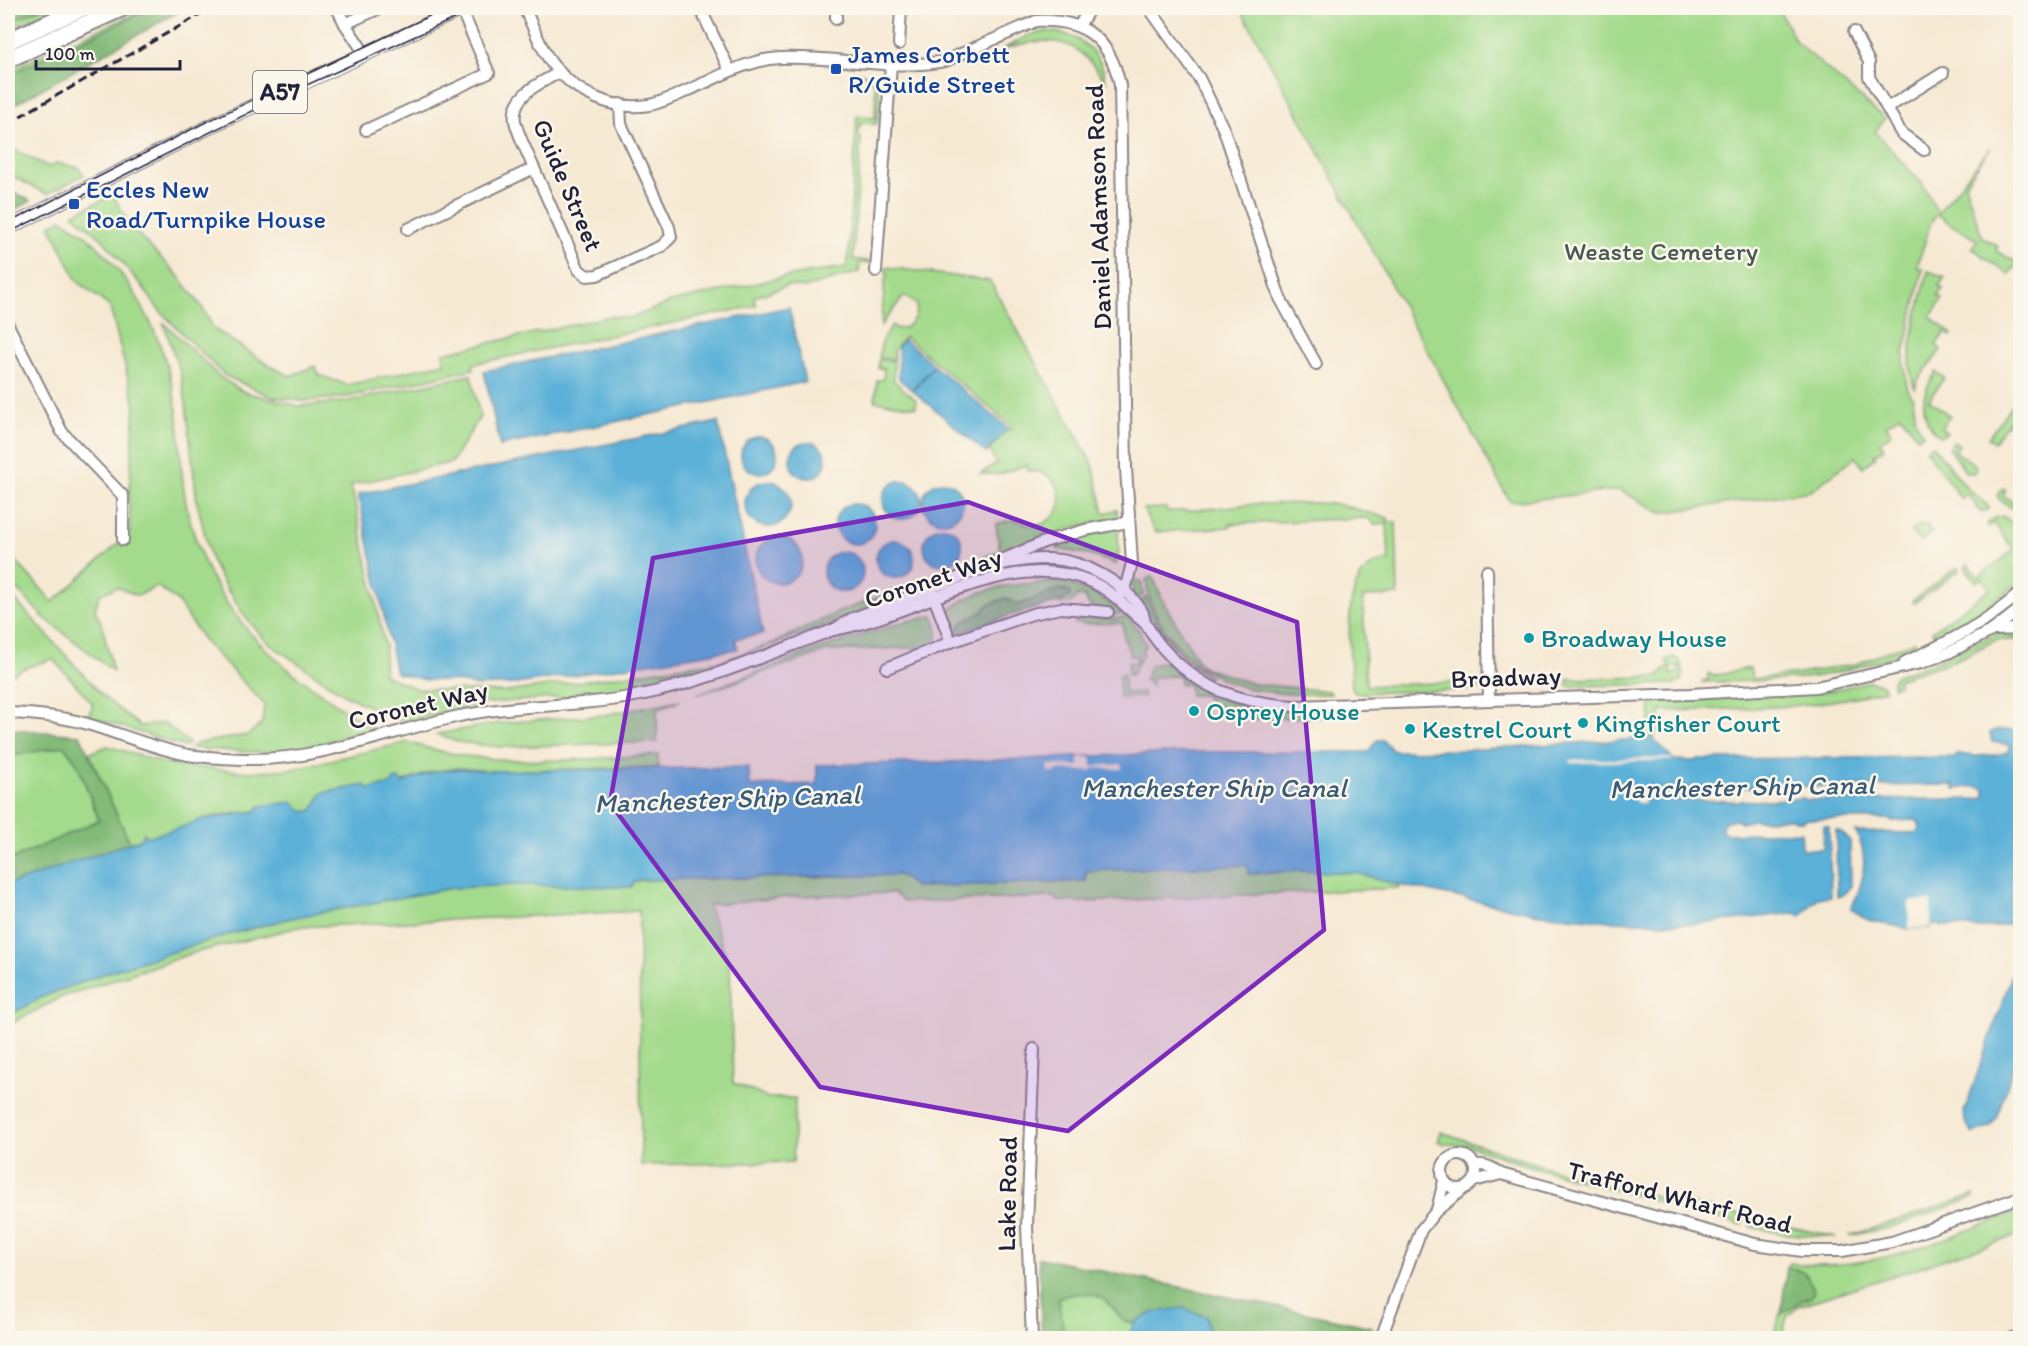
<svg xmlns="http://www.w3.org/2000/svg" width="2028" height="1346" font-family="Itim,sans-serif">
<rect width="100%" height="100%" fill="#fbf7ec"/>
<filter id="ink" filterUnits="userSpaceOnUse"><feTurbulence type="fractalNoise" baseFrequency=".0167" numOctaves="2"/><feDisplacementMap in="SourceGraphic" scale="12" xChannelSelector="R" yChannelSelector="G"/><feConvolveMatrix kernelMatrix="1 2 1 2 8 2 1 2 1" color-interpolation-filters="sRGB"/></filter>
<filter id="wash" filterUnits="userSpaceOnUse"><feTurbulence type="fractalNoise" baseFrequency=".008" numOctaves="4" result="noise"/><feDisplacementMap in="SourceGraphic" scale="24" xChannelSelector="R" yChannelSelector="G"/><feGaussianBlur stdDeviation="1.35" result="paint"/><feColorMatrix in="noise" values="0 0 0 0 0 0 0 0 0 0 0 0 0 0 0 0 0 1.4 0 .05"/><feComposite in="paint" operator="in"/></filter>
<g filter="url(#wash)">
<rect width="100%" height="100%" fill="#f6e9d3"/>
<g fill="#a3da8b" stroke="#627e63" stroke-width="1.5">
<polygon points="41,8 57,8 8,30 8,23"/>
<polygon points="146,8 152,8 8,75 8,70"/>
<polygon points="1240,8 1778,8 1796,42 1885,119 1875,132 1924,186 1938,213 1990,148 1965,184 1982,237 1998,246 1996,251 2020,264 2020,271 2014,267 2009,275 1972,248 1977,240 1950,224 1938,214 1931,222 1917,267 1923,269 1904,353 1904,363 1907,387 1913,399 1916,421 1923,434 1918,438 1901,415 1886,425 1891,432 1890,435 1880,442 1884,448 1874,455 1876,457 1863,467 1855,457 1811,491 1661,513 1620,490 1510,502"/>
<path d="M1048,31C1079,34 1102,51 1106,83C1076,36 1053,35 1003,49L1027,36Z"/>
<path d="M852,72C887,72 879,99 877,124L861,123L858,133L861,138L853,259L868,261L871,263H860L859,272L804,288L789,285L754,297L756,306L473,364L474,369L347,397L303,401L272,397L224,375L159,310L142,286L103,240L73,214L113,195L127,220L143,240L177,274L202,307L214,329L267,364L290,376L315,366L319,375L347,385L445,363L443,353L611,316L631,318L671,302L784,277L846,267L848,260L857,116L875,118V84L867,76Z"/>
<polygon points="8,147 49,167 57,163 79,168 84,175 47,194 8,174"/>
<path d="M62,219C71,226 83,232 91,240C139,285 168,348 177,412C181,442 180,473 186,503C190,523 197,545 205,564C243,646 303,682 375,730C339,739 302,750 265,752C240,752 215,750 190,748L199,743L248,735L262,723L264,704L204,641L178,602L157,586L138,596L117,587L99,595L95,610L102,625L113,671L42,616L8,579V552L53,602L130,533L129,497L135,405L110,307L77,281L50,225Z"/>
<path d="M886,267L990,281L1093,465L1104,513L1117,510L1118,514L1108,521L1075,527L1031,542L818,628L683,677L643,687L603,694L480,704L403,723L347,696L268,643L246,618L223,583L211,560L197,502L186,403L180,371L163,322L221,378L244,392L298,406L345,402L471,375L480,417L452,462L351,485L385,646L384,675L417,689L507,692L722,661L774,643L834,614L1000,551L996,524C1001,523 1010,519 1015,520C1028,522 1030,531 1046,522C1074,506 1058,469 1028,471L1027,465L1000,474H980L997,463L989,450L1008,428L1010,430L1012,427L905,337L894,350V359L879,358L882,340L892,325L897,329L907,327L915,317L917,304L904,296L881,325L885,280L887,278Z"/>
<path d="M1928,271L1945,277L1939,286L1943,289L1938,295L1943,299L1930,317L1952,334L1951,336L1945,332L1936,345L1941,350L1918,380L1915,388C1901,359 1921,303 1928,271Z"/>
<polygon points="879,360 894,361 894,381 916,400 916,407 875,401 877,380 883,380 884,369 878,368"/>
<path d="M1936,372L1944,378L1929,400L1950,416L1941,428L1947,433L1941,436C1926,431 1922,407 1925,394C1927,386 1932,379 1936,372Z"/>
<polygon points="2020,393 2020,406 1994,442 1988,438"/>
<polygon points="1954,441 1959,445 1955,451 1974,464 1977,469 1974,473 1966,473 1949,447"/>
<polygon points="1932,445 1968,489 1988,506 1989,509 1981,512 1967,494 1961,499 1926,450"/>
<polygon points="2003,488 2006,490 2003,495 2020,507 2020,514 1999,499 1997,495"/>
<path d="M1318,503L1338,504L1388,518V522H1396L1398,595L1363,597L1366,686L1482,681L1477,690L1355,693L1352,688C1351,655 1340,587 1371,566C1376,562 1383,561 1389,560L1387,523L1374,524L1368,518L1230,524V527L1155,532L1143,509L1166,508L1167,511H1186L1255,504Z"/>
<polygon points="2003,516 2020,529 2020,581 1981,613 1937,639 1932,631 1990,589 1982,578 1976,582 1965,567 1968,564 1978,577 2014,550 1994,523 1988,528 1987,524 1995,518"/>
<polygon points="1926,524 1932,533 1920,542 1911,531 1920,525 1922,527"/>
<path d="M1111,530L1118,531L1119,551L1116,564L1087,554L1057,549C1067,534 1094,533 1111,530Z"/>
<polygon points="1958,567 1960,570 1914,603 1912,601"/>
<path d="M1152,576L1165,605L1199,663L1205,668L1254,684L1329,691L1331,694C1269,695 1218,693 1175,643C1160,626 1148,603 1146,580Z"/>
<polygon points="1133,579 1141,582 1143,595 1137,599 1133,593"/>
<path d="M1054,582C1080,584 1103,597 1123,613L1111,616L1088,604L1085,597L1077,596C1071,605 1066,604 1056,603L1065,600L1066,589L1060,590L1018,605L1006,598L988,605L983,612L964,621L959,626L962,633C951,630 948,621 946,611C953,608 958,603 966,599C992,585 1025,584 1054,582Z"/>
<polygon points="8,592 104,697 140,726 164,723 189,743 185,747 88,716 93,704 53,659 22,669 8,677 8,629 11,624 8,620"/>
<path d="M1146,597C1159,632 1179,656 1210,677L1209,678C1178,657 1162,633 1140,603Z"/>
<path d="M933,616C939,629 941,639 927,647L827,651L697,695L809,652L904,622Z"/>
<polygon points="1127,616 1138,629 1146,645 1142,651 1143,654 1132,675 1128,675 1128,663 1137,662 1137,656 1130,656 1130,649 1127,648 1126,640 1124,640 1123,623 1083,624 1082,623 1075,623 1075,618 1116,619"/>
<polygon points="2007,632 2008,635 2020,635 2020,640 1998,640 1992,642 1956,660 1898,679 1898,685 1893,687 1893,680 1896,675 1934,662 1995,634"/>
<path d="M1915,641V648C1887,658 1859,668 1830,674C1788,682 1744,681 1701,682L1708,679V673L1713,676L1750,668L1752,679L1799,674L1856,664Z"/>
<polygon points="1673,657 1679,660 1682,665 1670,668 1670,674 1680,672 1679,667 1682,666 1684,672 1682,680 1676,684 1568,686 1568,679 1654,677 1659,675 1670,666 1666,660"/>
<path d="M1166,661C1214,709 1256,711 1320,711L1326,717L1244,719V709L1219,711L1218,706H1214L1204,695H1190L1189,684L1181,685L1179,676L1152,677V686L1144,679L1147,678V672L1150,666Z"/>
<polygon points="1119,674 1124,674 1124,693 1143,692 1143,697 1119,698"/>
<path d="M1870,681L1883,685L1884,690C1811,711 1736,708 1661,711L1656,734L1653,738L1649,735L1651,702L1795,694L1834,690Z"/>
<polygon points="681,700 657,709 657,742 501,747 457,742 437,734 500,723 604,715"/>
<path d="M408,742C488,770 574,759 658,755V767L490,771L459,768L430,772L401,783L367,789L365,785L322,793L313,810L304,812L256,811L221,815L200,820L180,828L130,843L89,753L108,746L170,765L249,772L292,769Z"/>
<polygon points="64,746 77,763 99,821 8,861 8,753 17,755"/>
<polygon points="1248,865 1249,874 1300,871 1356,873 1399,885 1399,888 1083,902 1058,901 1055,897 905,902 893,893 800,896 708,905 730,968 733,1083 768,1098 795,1098 793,1162 641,1165 639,911 299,927 193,953 62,997 8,1025 8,1016 42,997 111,971 227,935 291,918 452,888 514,885 632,887 634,882 639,880 900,875 916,887 1085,881 1085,871"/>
<polygon points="1441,1132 1521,1159 1602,1184 1745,1216 1742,1225 1519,1163 1467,1145 1445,1144 1438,1141"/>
<polygon points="1974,1195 1974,1198 1889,1228 1849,1236"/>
<path d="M2020,1211V1235L1798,1306L1787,1316L1782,1338H1772L1781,1314L1802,1300L1811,1297L1805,1272L1787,1267L1790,1263C1871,1274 1945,1238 2020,1211Z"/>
<polygon points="1751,1218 1827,1235 1837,1237 1784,1234 1750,1227"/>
<polygon points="1039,1258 1372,1327 1371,1338 1042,1338"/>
</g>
<g fill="#82ba77" stroke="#526e59" stroke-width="1.5">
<polygon points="8,8 41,8 8,23"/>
<polygon points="152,8 185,8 8,108 8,75"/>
<polygon points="8,190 9,190 31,201 8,213"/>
<polygon points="1060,589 1070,592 1070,597 1056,603 1008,616 962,633 959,626 964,621 983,612 988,605 1006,598 1018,605"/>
<polygon points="8,729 80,735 130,843 8,885 8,861 99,820 77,763 64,746 17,755 8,753"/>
<path d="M1039,1258L1372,1327L1371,1338H1213L1209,1334L1155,1312L1134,1323L1123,1321C1104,1293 1089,1288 1058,1298L1065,1338H1042Z"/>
<polygon points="1787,1267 1805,1272 1814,1290 1812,1297 1802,1300 1781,1314"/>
</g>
<g fill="#5cb1d8" stroke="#3f6a8a" stroke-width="1.5" fill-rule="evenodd">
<polygon points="789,307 805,382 500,446 484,371"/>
<polygon points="904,340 934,365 912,390 899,379 898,347"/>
<polygon points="934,366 1008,428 986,453 913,391"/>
<polygon points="718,422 763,634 735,639 738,649 517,684 477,686 455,681 426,680 396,673 358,494"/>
<circle cx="759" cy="455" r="18"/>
<circle cx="808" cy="460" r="18"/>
<circle cx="902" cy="500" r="19"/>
<circle cx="768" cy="504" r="23"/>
<circle cx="943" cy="502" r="20"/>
<circle cx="855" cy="524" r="20"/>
<circle cx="943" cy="546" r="19"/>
<circle cx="779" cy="560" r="23"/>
<circle cx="895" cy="559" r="19"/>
<circle cx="843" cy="572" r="20"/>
<path d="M1995,730H2020V898L2010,899L2014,924L1983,928L1932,925L1931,928L1909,929L1872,921L1862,917L1851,908C1864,884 1869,857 1856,832L1916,833L1919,830L1920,825L1916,820L1892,821V819H1805L1804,821H1795L1794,819L1752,820L1741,823L1740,820C1733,820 1725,819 1722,826V831L1726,834L1801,832L1802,849H1823L1824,826L1829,827L1831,897L1818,898L1800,916L1796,913L1694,924L1611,921L1539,914L1399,885L1356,873L1300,871L1248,874V865L1086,871V881L915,887L900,875L639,880L634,882L632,887L514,885L452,888L291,918L227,935L111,971L42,997L8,1016V885L141,839L144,833L147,837L180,828L199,820L256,811L260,806L293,802L304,812L313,810L322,793L365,785L368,789L392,784L394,780L399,779L402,783C438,769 452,767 490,771L749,767L750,786L817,784V765L947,762L1193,752H1368L1377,740H1383L1393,751L1465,750L1653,738L1674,760L1696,761L1698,759L1956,757L1957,755H1972L1973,756L1994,755L2009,752L2010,745L1992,742L1990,733ZM1954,785V789C1964,788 1975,784 1985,789V796L1980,799L1806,800L1804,798L1752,801L1742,800L1741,801L1680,800L1675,796L1677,790L1681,788Z"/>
<polygon points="1836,830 1841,832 1850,841 1851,886 1843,895 1837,897"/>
<polygon points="2020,952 2020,1048 1996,1119 1990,1127 1973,1134 1965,1122 1964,1112"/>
<polygon points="1184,1308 1207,1317 1209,1334 1213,1338 1128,1338 1134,1323 1155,1312"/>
</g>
<g fill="#f6e9d3">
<polygon points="1079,757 1091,757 1092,766 1122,764 1122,769 1092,768 1092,771 1056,770 1056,772 1049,772 1048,765 1079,766"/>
<polygon points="1671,758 1674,760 1571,763 1570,760"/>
<polygon points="1644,791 1644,796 1675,793 1675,796 1644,799 1644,803 1638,803 1633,799 1633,794"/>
<polygon points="1909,901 1931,901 1931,928 1909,929"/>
</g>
</g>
<g filter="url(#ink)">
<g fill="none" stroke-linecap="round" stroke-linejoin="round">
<defs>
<g id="minor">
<polyline points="337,8 345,24 365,54"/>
<path d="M524,8C533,25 541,50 553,65C576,93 611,111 649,105C663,103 686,91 700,85C726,73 752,59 781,58C836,56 891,71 945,61L1036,21C1084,19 1110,38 1120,85L1126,468L1132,563L1126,586L1117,598"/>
<polyline points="700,8 730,71"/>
<polyline points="1149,8 1199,78 1224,130 1280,298 1316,364"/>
<polyline points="836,19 836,8"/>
<polyline points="345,24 380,8"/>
<polyline points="1079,26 1090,8"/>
<polyline points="1854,32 1869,62 1869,77 1887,108 1943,73"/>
<polyline points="899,44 901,8"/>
<path d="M560,72C541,83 511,94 515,121C516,127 519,133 521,139L579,270L587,276L597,275L662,246L671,237L669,227L621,124L620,104"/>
<polyline points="1887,108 1901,133 1924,150"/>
<polyline points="366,130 489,73 461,9"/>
<polyline points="408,229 534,168"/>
<polyline points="876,271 891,64"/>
<polyline points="8,325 62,432 123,496 123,540"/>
<polyline points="997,562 1044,542 1085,530 1128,522"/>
<polyline points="1487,571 1489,700"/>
<polyline points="932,592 951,642"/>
<path d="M833,630L851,619C877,609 904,599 931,588C970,573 1007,558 1050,559C1083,560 1124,582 1142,611C1144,615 1144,620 1146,624C1154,639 1168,655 1181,666C1213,695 1251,703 1294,706L1690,694L1816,687L1921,663L1948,653L1993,630L2020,609"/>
<polyline points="1994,630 2020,629"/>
<path d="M1905,662C1947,643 1986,623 2020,593"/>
<polyline points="887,668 951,642 1032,614 1061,608 1108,612"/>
<path d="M8,713C33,714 59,716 84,723C119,733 152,748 188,755C207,758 227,758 247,759C316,761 388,732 455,717C516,703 579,708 640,695C706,682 770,653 833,630C913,617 1012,546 1092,582C1114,592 1128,610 1146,624"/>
<circle cx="1459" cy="1172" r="17"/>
<path d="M1475,1165C1486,1164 1493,1168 1501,1174L1755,1244L1802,1251H1842L1892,1242L2020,1197"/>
<polyline points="1474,1181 1501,1174"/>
<polyline points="1437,1210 1444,1181"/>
<polyline points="1032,1338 1027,1226 1034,1049"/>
<polyline points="1381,1338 1421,1230 1437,1210 1463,1189"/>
<polyline points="2012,1338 2020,1336"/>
</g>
<polyline id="major" points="8,228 221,121 464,8"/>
<g id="highway">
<polyline points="8,41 82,8"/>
<polyline points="8,59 122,8"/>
</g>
</defs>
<use href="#minor" stroke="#8c8687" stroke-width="14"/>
<use href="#major" stroke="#8c8687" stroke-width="16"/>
<use href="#highway" stroke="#8c8687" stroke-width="20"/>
<use href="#minor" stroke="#fff" stroke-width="10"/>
<use href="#major" stroke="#fff" stroke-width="14"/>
<use href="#highway" stroke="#fff" stroke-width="16"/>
<g stroke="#22223b" stroke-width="1.5">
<polyline points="8,223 202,124 446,8"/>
<polyline points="8,233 291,92 478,8"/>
</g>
<polyline stroke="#22223b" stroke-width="3" stroke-dasharray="9 4.5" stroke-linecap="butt" points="8,123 212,8"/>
</g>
</g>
<path fill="#7b2cbf" fill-opacity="0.2" stroke="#7b2cbf" stroke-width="4.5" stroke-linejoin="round" d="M968,502L1297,622L1324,930L1068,1131L820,1087L610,803L653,558Z"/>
<g fill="#1a4fb4" stroke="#fbf7ec" stroke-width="2">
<rect x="830" y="63" width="12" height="12" rx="3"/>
<rect x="68" y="198" width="12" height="12" rx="3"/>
</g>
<g fill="#0f9aa8" stroke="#fbf7ec" stroke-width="2">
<circle cx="1529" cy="638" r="6"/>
<circle cx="1194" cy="711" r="6"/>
<circle cx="1583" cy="723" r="6"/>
<circle cx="1410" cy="729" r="6"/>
</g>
<g text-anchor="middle" stroke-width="5" stroke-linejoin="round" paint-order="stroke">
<rect fill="#fbf7ec" stroke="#636270" stroke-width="1.5" x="253" y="71" width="54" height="42" rx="4.5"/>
<g font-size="24" font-weight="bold" fill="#22223b">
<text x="280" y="100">A57</text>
</g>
<g font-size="26" fill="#164399" stroke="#fbf7ec" text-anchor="start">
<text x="848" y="63">James Corbett<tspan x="848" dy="30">R/Guide Street</tspan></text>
<text x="86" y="198">Eccles New<tspan x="86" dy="30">Road/Turnpike House</tspan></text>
</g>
<g font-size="26" fill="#22223b" stroke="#fbf7ec">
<text transform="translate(568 185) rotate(67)" y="9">Guide Street</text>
<text transform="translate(1098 207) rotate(-92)" y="9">Daniel Adamson Road</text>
<text transform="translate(933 578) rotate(-18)" y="9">Coronet Way</text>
<text transform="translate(1506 677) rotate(-2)" y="9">Broadway</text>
<text transform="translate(418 705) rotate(-13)" y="9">Coronet Way</text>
<text transform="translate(1007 1194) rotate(-89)" y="9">Lake Road</text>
<text transform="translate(1680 1197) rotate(14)" y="9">Trafford Wharf Road</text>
</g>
<g font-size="26" fill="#495953" stroke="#fbf7ec">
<text x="1661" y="260">Weaste Cemetery</text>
</g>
<g font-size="26" fill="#0d838f" stroke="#fbf7ec" text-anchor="start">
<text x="1541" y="647">Broadway House</text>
<text x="1206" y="720">Osprey House</text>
<text x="1595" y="732">Kingfisher Court</text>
<text x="1422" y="738">Kestrel Court</text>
</g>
<g font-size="27" font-style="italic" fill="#395b7a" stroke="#fbf7ec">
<text transform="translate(1742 787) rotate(-1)" y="9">Manchester Ship Canal</text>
<text x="1214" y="797">Manchester Ship Canal</text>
<text transform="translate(727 799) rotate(-2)" y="9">Manchester Ship Canal</text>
</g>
</g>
<rect width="2028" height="1346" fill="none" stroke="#fbf7ec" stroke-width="30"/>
<path d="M36 60v9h144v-9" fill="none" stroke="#22223b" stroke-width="3"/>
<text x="45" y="60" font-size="18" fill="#22223b" stroke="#fbf7ec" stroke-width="4.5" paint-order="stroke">100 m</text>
</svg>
